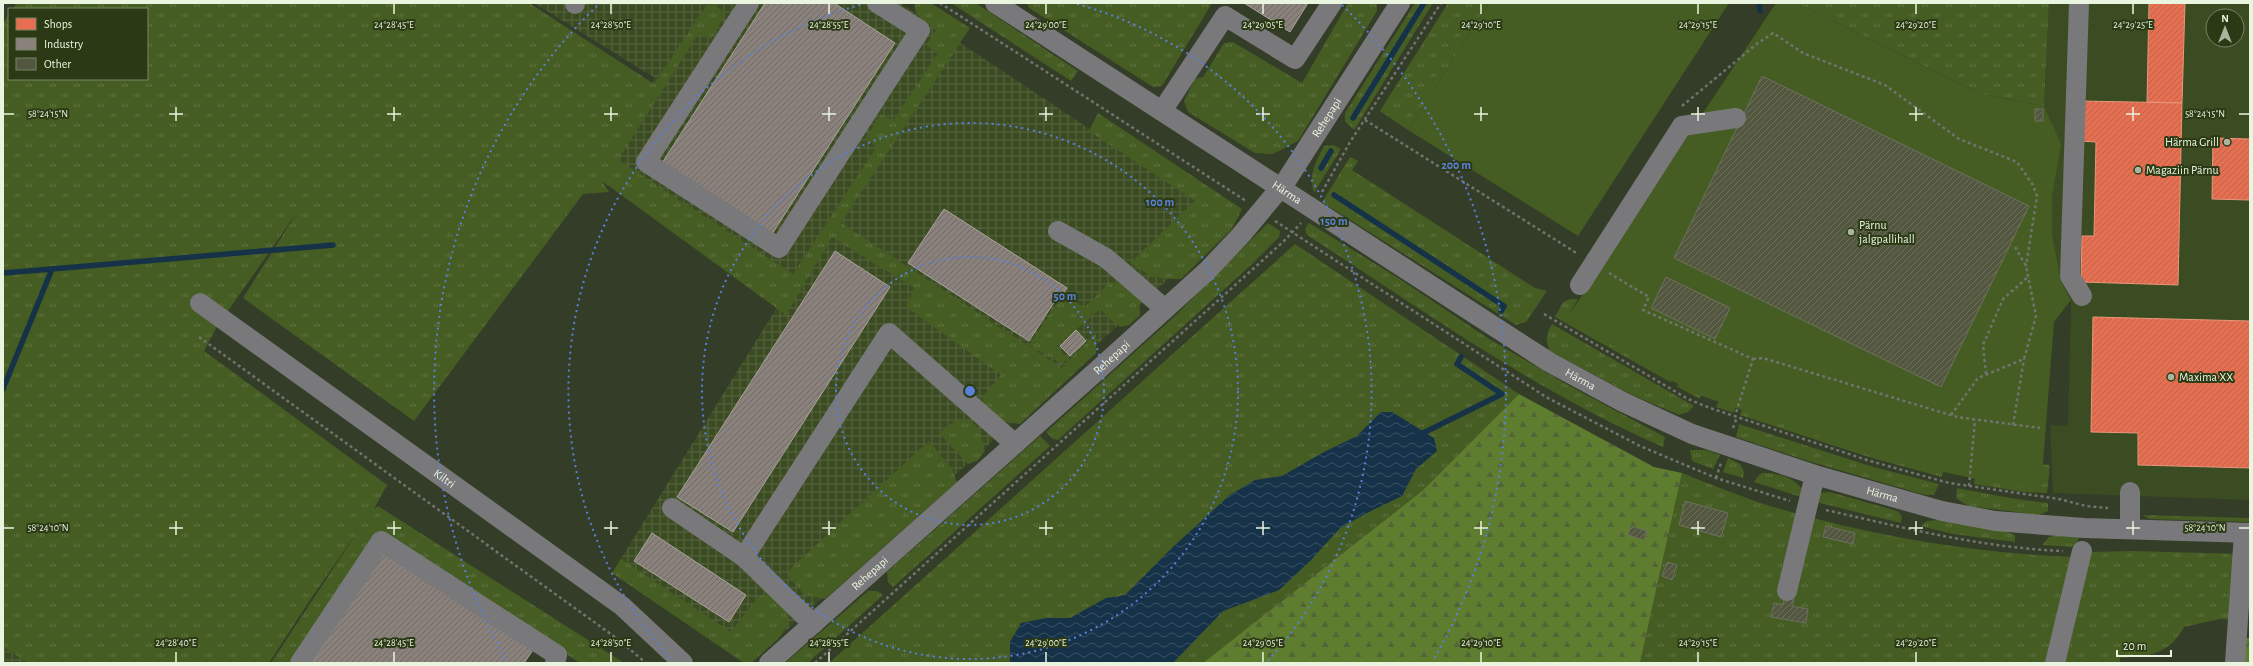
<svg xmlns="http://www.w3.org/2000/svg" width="2253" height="666" font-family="'Alegreya Sans',sans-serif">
<defs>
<pattern id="industrial-grid" width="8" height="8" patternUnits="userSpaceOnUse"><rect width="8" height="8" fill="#3b4c22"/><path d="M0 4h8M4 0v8" fill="none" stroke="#586642"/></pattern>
<pattern id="grass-tufts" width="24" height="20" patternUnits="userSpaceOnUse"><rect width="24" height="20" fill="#455c22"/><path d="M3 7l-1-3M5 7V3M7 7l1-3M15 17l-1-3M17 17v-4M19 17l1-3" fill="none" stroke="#607442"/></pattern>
<pattern id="forest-firs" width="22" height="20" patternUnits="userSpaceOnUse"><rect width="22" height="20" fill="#5e7d2e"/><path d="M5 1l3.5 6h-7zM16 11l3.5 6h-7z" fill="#526438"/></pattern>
<pattern id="water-waves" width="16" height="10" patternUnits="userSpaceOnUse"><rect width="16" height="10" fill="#163249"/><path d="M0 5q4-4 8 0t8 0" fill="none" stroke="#385063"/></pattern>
<pattern id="shops-hatch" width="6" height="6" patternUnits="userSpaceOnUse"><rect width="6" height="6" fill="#e76f51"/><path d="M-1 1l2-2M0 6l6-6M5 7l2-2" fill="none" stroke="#b7644d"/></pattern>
<pattern id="industry-hatch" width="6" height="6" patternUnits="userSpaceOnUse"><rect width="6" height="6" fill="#8a817c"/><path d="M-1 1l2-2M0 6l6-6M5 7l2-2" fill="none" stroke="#6f6b65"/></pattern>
<pattern id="building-hatch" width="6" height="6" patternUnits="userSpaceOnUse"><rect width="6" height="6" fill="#535740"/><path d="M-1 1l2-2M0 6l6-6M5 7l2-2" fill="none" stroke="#6c705b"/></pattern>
</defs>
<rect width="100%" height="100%" fill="#343d28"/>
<path fill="#3b4c22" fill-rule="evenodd" d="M2049,3H2250V500L2053,493L2050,425L2068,426L2071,300L2061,281L2052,234V197L2060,144L2044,106ZM2213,16H2237V40H2213Z"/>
<g fill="url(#industrial-grid)">
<polygon points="534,3 900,3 1230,222 751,663 744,663 612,573 776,309 775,298 601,180 613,149 655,78"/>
<polygon points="3,647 28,663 3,663"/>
</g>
<g fill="url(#grass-tufts)">
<path d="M16,3H529L654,84L708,3H717L715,6L726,13L711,39L699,33L618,160L793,274L877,146L865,139L881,114L893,121L938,53L926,45L936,30C927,23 912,16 915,3H931L970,28L841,223L1062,368L1096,333V353L1020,424L1000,421L983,404V396L1001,375L906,307L914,288L832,237L786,315L602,181L609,192L583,194L414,421L243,298L298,211L216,328L204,351L387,485L374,509L378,506L624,663H580L377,532L294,663H271L360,528L310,600L269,663H28L3,647V23L9,14V79H147V9H13Z"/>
<polygon points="951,3 976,3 1078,71 1071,81"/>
<polygon points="1027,3 1212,3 1162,86 1153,87 1029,8"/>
<polygon points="1348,3 1377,3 1377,11 1298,141 1273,154 1255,153 1188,112 1184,101 1195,79 1203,77 1224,43 1233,42 1302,83"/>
<polygon points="1415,3 1433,3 1354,130 1345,121 1345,113"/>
<polygon points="1448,3 1489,3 1408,130 1380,111"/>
<polygon points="1796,3 2049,3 2044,106 1981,94"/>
<path d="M1098,113L1242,209L1232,229L1181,279C1154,279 1152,278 1131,262L1195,201L1089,131Z"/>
<path d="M1333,145L1341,149L1314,193C1309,173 1315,164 1324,146Z"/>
<polygon points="1350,157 1358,161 1352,170 1535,288 1547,291 1526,322 1516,325 1322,202"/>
<polygon points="1268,223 1280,231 1279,237 1252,264 1058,440 1053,439 1046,432 1175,316"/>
<path d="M1309,223L1400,279L1486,337L1566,384L1665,437L1663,447C1536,392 1423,310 1307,235L1305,229Z"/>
<polygon points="1295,244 1519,394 1422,491 1203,663 829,663"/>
<polygon points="1110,282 1122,283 1139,298 1140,315 1129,325 1120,327 1111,320 1100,309 1057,346 1068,359 1061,364 1029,345 1062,296 1085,307"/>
<polygon points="1570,299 1578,299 1571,311 1621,342 1695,370 1670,382 1555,317 1563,302"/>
<path d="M1552,324L1694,406L1688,412L1679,415L1630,394L1550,351C1545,340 1546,334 1552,324Z"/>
<polygon points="1699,373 1703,385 1700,399 1676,386"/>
<polygon points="1740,390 1734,413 1716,407 1721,396"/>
<polygon points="1748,391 1945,461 1942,477 1872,458 1740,415"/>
<polygon points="956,420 970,420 980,430 985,451 977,461 968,464 939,433"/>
<polygon points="1739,424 1870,466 1939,484 1934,495 1925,495 1808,461 1736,437"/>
<polygon points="1040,436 1050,446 893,587 888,582 887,572"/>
<polygon points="929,441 953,471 957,482 825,599 804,594 788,576 792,567"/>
<polygon points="1690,450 1706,450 1720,455 1713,469 1692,461"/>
<polygon points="1728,458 1740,464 1744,472 1743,478 1723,472"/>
<polygon points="1977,459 2050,465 2047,493 2023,492 1974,484"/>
<path d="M1682,473C1710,484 1739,496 1767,505C1866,535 1969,553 2073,557L2047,663H1640Z"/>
<path d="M1762,473C1776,472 1798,478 1803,492L1801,497L1754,482L1758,476Z"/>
<polygon points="1957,488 2010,498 2048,503 2048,511 2039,515 1968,506 1956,498"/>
<polygon points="1830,492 1897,511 1902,516 1901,523 1816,502 1819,493"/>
<polygon points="2143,515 2250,518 2250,522 2149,519"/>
<polygon points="1937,520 2004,531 2015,535 2015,542 1953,534 1921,526 1927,521"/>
<polygon points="2060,535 2079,537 2075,547 2042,545 2049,537"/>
<path d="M2131,551L2243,554L2238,620L2220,619L2184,627C2169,655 2149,656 2120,658V663H2061L2089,552Z"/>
<polygon points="621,559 731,632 758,597 770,593 785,607 788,623 779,638 751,663 744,663 612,573"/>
<polygon points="868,591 877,591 883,595 808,663 785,663"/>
</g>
<g fill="url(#forest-firs)">
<polygon points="1519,394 1654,467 1682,473 1640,663 1203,663 1422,491"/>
<rect x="2242" y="638" width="8" height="25"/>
</g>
<g fill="#455c22">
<polygon points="1489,3 1729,3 1578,236 1408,130"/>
<polygon points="1776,3 1796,3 1981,94 2044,106 2061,144 2052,197 2052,234 2061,281 2071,300 2054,322 2041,489 1994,483 1881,458 1693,393 1567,318"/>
</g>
<polygon fill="url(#water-waves)" points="1381,412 1392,412 1434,438 1437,451 1416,469 1402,496 1369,512 1340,528 1311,560 1279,590 1223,611 1173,663 1010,662 1010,642 1021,623 1046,618 1070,618 1106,598 1125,595 1174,546 1230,495 1255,480 1282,476 1324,452 1357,436"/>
<g fill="url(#shops-hatch)" stroke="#e8977c">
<polygon points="2149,3 2185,3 2182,103 2147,102"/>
<polygon points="2081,101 2182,103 2178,285 2081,282 2082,236 2094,236 2096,142 2080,141"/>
<polygon points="2213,138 2250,139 2250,200 2212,199"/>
<polygon points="2093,317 2250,321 2250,468 2138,465 2138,433 2091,432"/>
</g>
<g fill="url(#industry-hatch)" stroke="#a7a49a">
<polygon points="765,3 834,3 895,43 772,234 662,163"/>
<polygon points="1244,3 1308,3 1290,32"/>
<polygon points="944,209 1067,288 1063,294 1060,293 1029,341 908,263"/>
<polygon points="835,251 890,287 733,532 677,497"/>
<polygon points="1076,330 1086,341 1070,356 1060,346"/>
<polygon points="652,533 746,595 729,622 634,561"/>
<polygon points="383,553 533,650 524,663 312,663"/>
</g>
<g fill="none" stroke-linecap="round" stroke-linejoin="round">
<g stroke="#163249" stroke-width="5.5">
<polyline points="1759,3 1760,11"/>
<polyline points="1353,118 1424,3"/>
<polyline points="1321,168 1331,151"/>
<polyline points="1334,195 1504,306 1501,311"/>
<polyline points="3,273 52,269"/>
<polyline points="3,389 52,269 333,245"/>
<polyline points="1417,436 1502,394 1457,364 1461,357"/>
</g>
</g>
<g fill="url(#building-hatch)" stroke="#6d715e">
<polygon points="1762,76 2029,206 1941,387 1674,258"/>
<rect x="2035" y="109" width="8" height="12"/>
<polygon points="1666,277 1730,308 1715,339 1651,308"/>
<polygon points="1685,501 1728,513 1721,537 1679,525"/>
<polygon points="1631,526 1647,531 1644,540 1628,535"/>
<polygon points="1826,526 1855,533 1853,544 1823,537"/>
<polygon points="1667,562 1677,565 1672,580 1662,576"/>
<polygon points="1784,597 1794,599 1792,606 1808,609 1806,623 1771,617 1774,603 1783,605"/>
</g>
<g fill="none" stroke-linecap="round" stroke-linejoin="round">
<g stroke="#71746e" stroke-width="2.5" stroke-dasharray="3 3" stroke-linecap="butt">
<polyline points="940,3 1246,201"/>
<polyline points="1682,106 1758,43 1773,33 1803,53 1885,85 1959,139 2017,162 2033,185 2037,196 2026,266"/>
<polyline points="1365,120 1578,254"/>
<polyline points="1322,192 1350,142 1441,3"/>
<polyline points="1275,221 1546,397 1640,446 1716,478 1790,501"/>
<polyline points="1609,273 1649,297 1643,310 1753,359 1735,416"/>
<polyline points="1544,314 1688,399 1710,408 1870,461 1949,483 2059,499 2086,506 2108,508"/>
<polyline points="199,337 619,640 646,663"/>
<polyline points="1753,359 1763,358 1957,417 2040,428"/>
<polyline points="1986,374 1983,345 2003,299 2029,276"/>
<polyline points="1951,415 1978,378 2024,359 2036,316 2026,266 2014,245"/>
<polyline points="2013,425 2024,359"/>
<polyline points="1733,428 1737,417"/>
<polyline points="1716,478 1721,463"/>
<polyline points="1969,486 1975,420"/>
<path d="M1826,510C1905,528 1983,548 2063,551"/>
<polyline points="815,663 1283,242 1301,223"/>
</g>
<g stroke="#79787a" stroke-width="20">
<polyline points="749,3 646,162 779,248 920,30 877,3"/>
<path id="s1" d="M995,3L1549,362L1623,402L1692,434L1815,475L1942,511L1995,521L2084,528L2250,533"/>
<polyline points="2079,3 2070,276 2082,296"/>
<polyline points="575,4 575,3"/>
<polyline points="1162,111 1225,16 1295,59 1332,3"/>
<polyline points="1058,231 1106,258 1165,309"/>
<polyline points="1580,285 1682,126 1736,118"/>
<path id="s2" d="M200,303L622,606L683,663"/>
<polyline points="672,508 744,557 889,333 1015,444"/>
<polyline points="2130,529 2130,492"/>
<polyline points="744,557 813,624"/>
<polyline points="1787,591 1815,475"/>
<polyline points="300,663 381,541 557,655 555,663"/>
<path id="s3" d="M769,663L1100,368L1207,271L1241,235L1286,181L1400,3"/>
<polyline points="2055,663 2082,551"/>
<polyline points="2235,663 2244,533"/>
</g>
</g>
<path fill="none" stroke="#eaf5df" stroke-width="1.5" d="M394,4V14M611,4V14M829,4V14M1046,4V14M1263,4V14M1481,4V14M1698,4V14M1916,4V14M2133,4V14M176,107V121M394,107V121M611,107V121M829,107V121M1046,107V121M1263,107V121M1481,107V121M1698,107V121M1916,107V121M2133,107V121M4,114H14M169,114H183M387,114H401M604,114H618M822,114H836M1039,114H1053M1256,114H1270M1474,114H1488M1691,114H1705M1909,114H1923M2126,114H2140M2239,114H2249M176,521V535M394,521V535M611,521V535M829,521V535M1046,521V535M1263,521V535M1481,521V535M1698,521V535M1916,521V535M2133,521V535M4,528H14M169,528H183M387,528H401M604,528H618M822,528H836M1039,528H1053M1256,528H1270M1474,528H1488M1691,528H1705M1909,528H1923M2126,528H2140M2239,528H2249M176,652V662M394,652V662M611,652V662M829,652V662M1046,652V662M1263,652V662M1481,652V662M1698,652V662M1916,652V662"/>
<g fill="none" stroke="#5a80da" stroke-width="2" stroke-dasharray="2 4">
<circle cx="970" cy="391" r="134"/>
<circle cx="970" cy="391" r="268"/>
<path d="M674 663A402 402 0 0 1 863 4M1077 4A402 402 0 0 1 1266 663"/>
<path d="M506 659A536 536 0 0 1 598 5M1342 5A536 536 0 0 1 1434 659"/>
</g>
<g fill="#aab59f" stroke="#2b3a15" stroke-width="1.5">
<circle cx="2227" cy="142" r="4"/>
<circle cx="2138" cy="170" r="4"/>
<circle cx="1851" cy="232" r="4"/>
<circle cx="2171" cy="377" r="4"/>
</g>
<g text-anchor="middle" stroke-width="4" stroke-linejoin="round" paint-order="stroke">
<g font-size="12" fill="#eaf5df" stroke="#2b3a15">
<text dy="4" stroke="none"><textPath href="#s3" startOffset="783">Rehepapi</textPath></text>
<text dy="4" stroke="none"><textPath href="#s1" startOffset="348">Härma</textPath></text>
<text dy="4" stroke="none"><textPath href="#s3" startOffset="459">Rehepapi</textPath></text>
<text dy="4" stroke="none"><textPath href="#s1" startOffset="696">Härma</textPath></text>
<text dy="4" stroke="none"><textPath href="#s2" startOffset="301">Kiltri</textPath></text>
<text dy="4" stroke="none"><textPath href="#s1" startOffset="1020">Härma</textPath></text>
<text dy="4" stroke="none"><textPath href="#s3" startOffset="135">Rehepapi</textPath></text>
</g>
<g font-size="12" fill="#eaf5df" stroke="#2b3a15" text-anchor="start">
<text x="2219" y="146" text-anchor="end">Härma Grill</text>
<text x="2146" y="174">Magaziin Pärnu</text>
<text x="1859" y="229">Pärnu<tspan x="1859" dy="14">jalgpallihall</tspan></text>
<text x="2179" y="381">Maxima XX</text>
</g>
</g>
<g font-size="10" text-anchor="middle" fill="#eaf5df" stroke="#2b3a15" stroke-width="4" stroke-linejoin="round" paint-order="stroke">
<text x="394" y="28">24°28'45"E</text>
<text x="611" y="28">24°28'50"E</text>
<text x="829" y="28">24°28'55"E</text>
<text x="1046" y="28">24°29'00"E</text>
<text x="1263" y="28">24°29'05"E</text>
<text x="1481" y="28">24°29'10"E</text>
<text x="1698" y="28">24°29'15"E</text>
<text x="1916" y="28">24°29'20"E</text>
<text x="2133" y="28">24°29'25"E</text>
<text x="48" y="117">58°24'15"N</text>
<text x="2205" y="117">58°24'15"N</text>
<text x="48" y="531">58°24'10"N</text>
<text x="2205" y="531">58°24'10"N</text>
<text x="176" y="646">24°28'40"E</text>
<text x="394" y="646">24°28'45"E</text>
<text x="611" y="646">24°28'50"E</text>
<text x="829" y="646">24°28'55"E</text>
<text x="1046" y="646">24°29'00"E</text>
<text x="1263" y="646">24°29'05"E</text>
<text x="1481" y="646">24°29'10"E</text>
<text x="1698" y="646">24°29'15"E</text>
<text x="1916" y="646">24°29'20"E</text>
</g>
<circle cx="970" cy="391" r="6" fill="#5a80da" stroke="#2b3a15" stroke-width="2"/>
<g font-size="12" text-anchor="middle" font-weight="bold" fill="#5a80da" stroke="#2b3a15" stroke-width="4" stroke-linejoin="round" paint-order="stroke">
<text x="1456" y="169">200 m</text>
<text x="1160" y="206">100 m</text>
<text x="1334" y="225">150 m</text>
<text x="1065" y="300">50 m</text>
</g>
<rect width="2253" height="666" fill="none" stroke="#eaf5df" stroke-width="8"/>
<rect x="8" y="8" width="140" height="72" fill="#2b3a15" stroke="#778566"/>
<rect x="16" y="18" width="20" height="12" fill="#e76f51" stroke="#778566"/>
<text x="44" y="28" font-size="12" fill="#eaf5df">Shops</text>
<rect x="16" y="38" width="20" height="12" fill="#8a817c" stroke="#778566"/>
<text x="44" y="48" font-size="12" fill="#eaf5df">Industry</text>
<rect x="16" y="58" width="20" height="12" fill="#535740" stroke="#778566"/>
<text x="44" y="68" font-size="12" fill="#eaf5df">Other</text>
<g transform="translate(2225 28)"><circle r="19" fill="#2b3a15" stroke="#778566"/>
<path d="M0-3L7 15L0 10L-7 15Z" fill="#aab59f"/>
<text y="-6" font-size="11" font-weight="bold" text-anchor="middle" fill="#eaf5df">N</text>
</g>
<path d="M2117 650v6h54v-6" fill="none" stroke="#eaf5df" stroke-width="2"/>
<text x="2123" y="650" font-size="12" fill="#eaf5df" stroke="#2b3a15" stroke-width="3" paint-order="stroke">20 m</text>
</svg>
